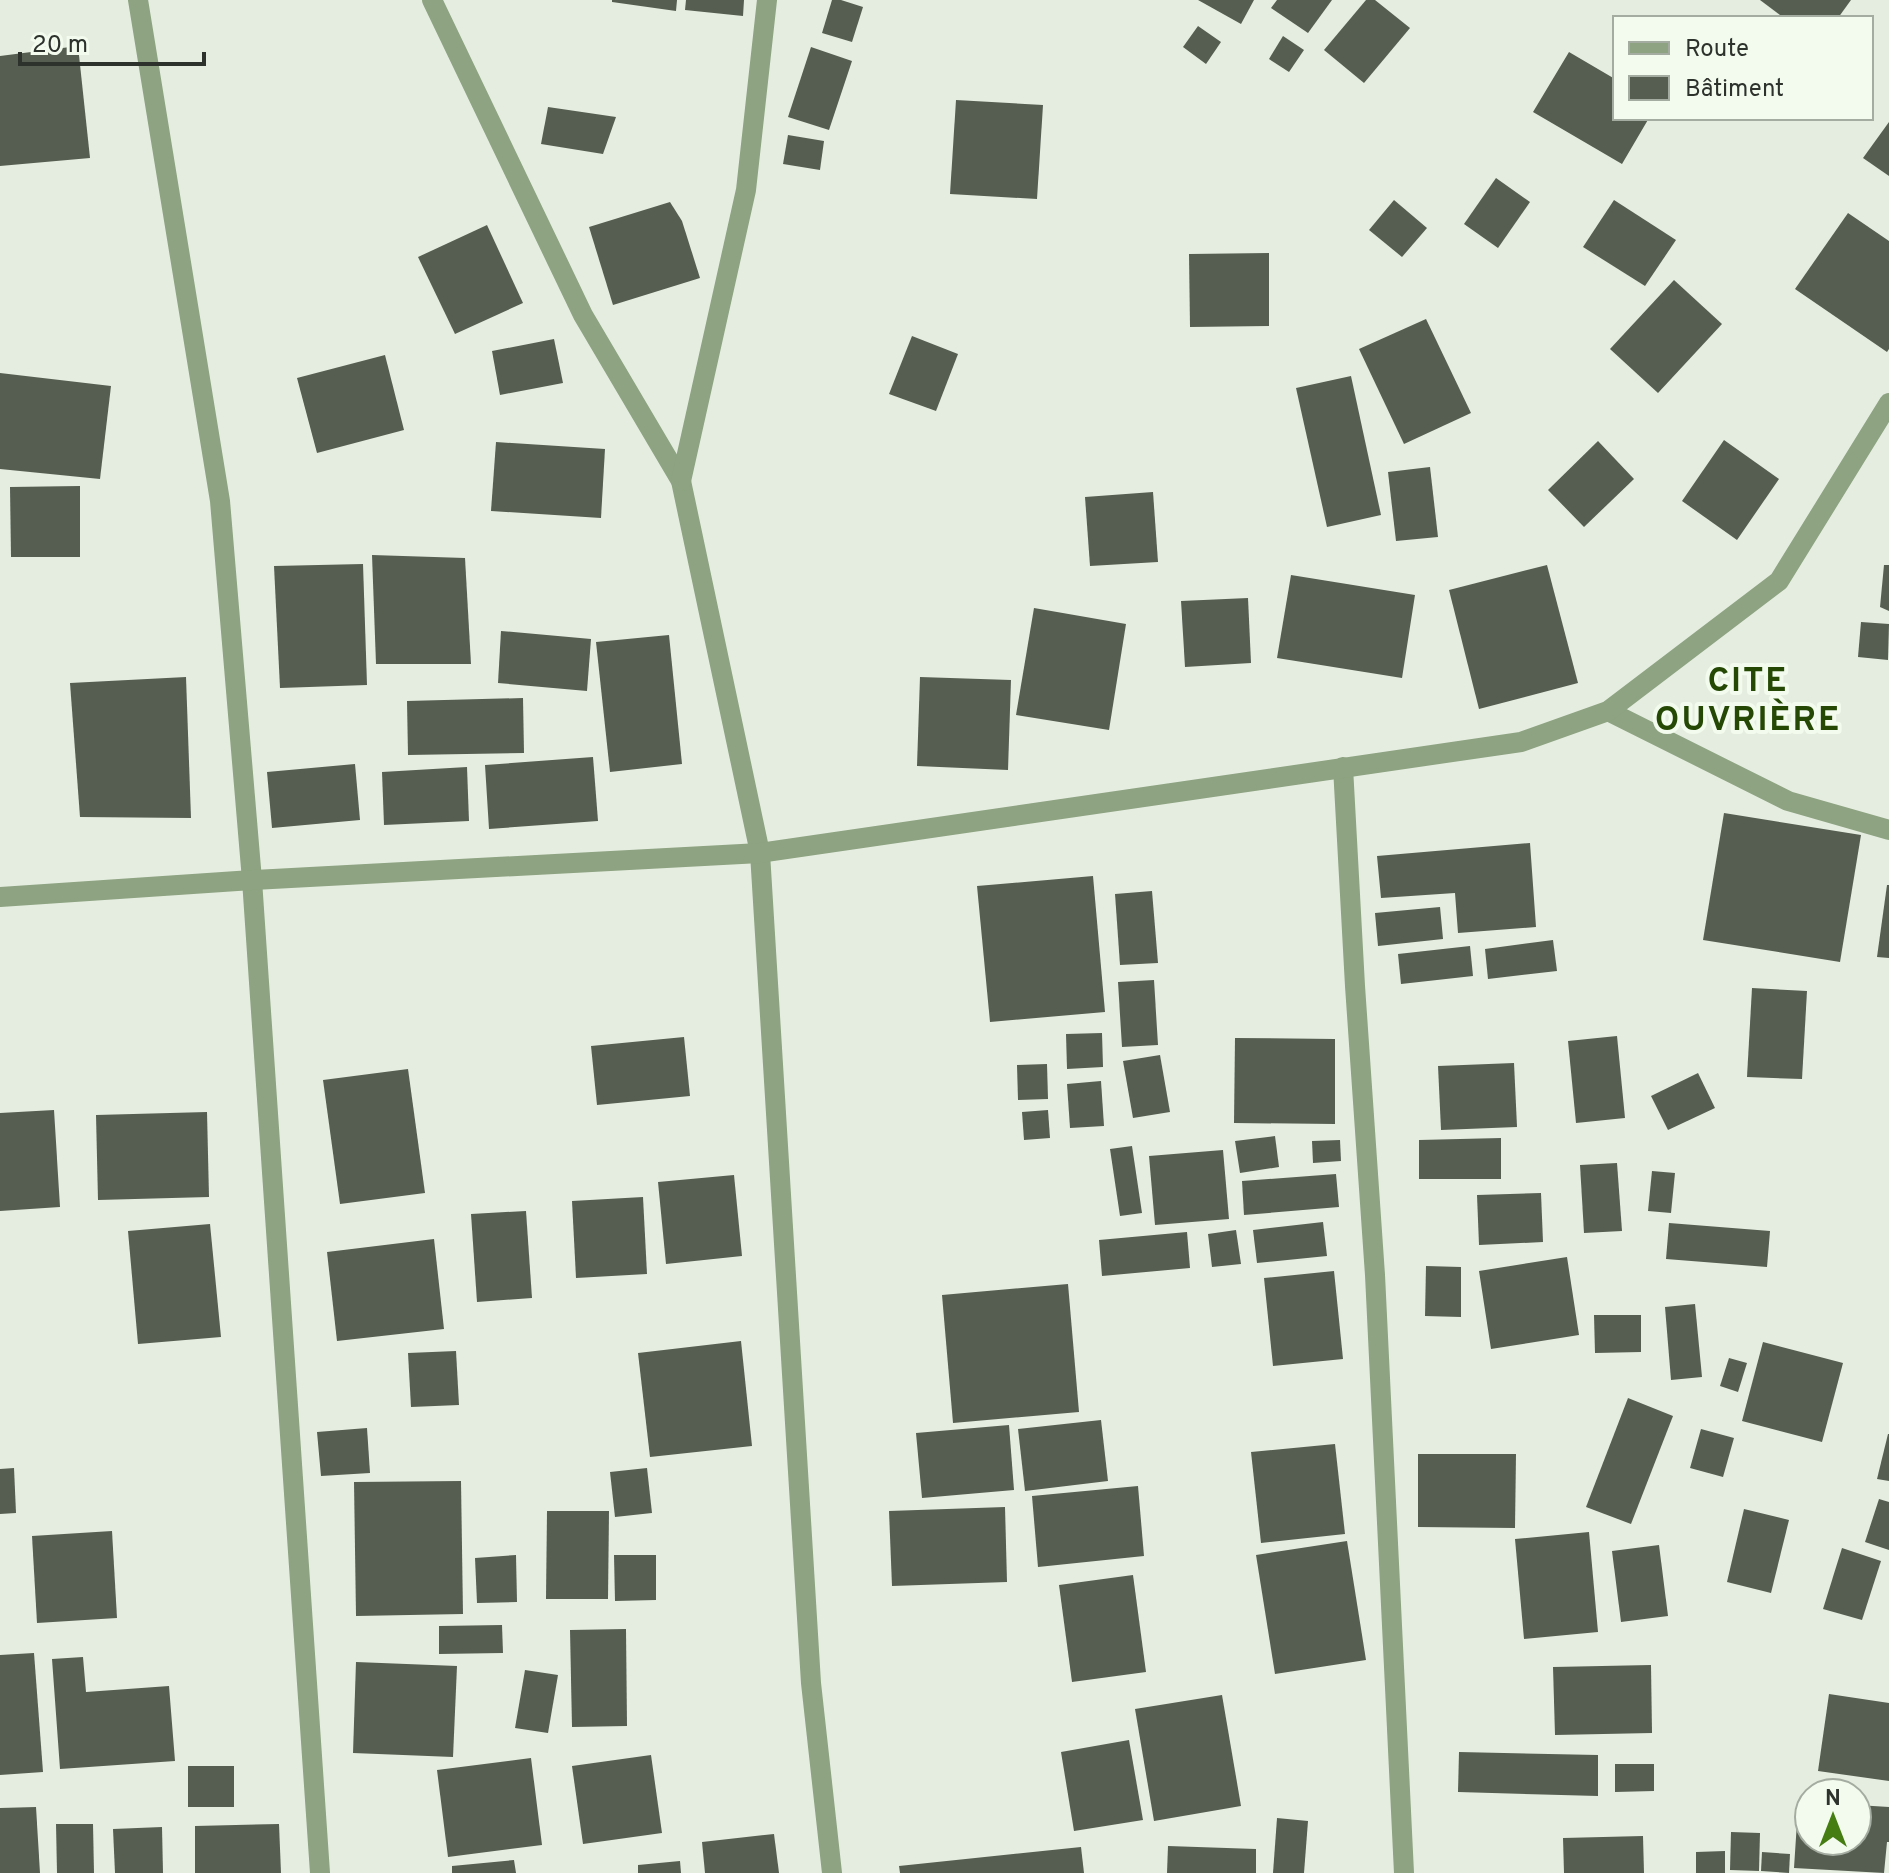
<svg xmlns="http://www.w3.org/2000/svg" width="1889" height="1873" font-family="Overpass,sans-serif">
<rect width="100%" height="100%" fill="#e5ede0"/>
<g fill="#565e52">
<polygon points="612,0 677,0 676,11 612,2"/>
<polygon points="686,0 744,0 743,16 685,10"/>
<polygon points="832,0 841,0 863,7 852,42 822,33"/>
<polygon points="1198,0 1254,0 1241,24"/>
<polygon points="1277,0 1332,0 1308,33 1271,8"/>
<polygon points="1366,0 1375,0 1410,28 1364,83 1324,50"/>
<polygon points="1760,0 1851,0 1838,18 1784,18"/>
<polygon points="1198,26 1221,42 1206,64 1183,47"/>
<polygon points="1283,36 1304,50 1289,72 1269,59"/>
<polygon points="78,46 90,158 0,166 0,56"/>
<polygon points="811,47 852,61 829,130 788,117"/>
<polygon points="1569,52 1615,79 1615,118 1649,118 1622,164 1533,112"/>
<polygon points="956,100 1043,105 1037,199 950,194"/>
<polygon points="548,107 616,117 603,154 541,144"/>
<polygon points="1889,122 1889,176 1863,158"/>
<polygon points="788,135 824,141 820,170 783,164"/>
<polygon points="1496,178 1530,202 1498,248 1464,224"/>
<polygon points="1394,200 1427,228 1402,257 1369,230"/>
<polygon points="1614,200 1676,240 1645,286 1583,247"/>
<polygon points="670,202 682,221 700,278 613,305 589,227"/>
<polygon points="1848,213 1889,241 1889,349 1887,352 1795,289"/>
<polygon points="487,225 523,303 455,334 418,257"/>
<polygon points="1269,253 1269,326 1190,327 1189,254"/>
<polygon points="1674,280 1722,324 1658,393 1610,349"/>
<polygon points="1426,319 1471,413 1404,444 1359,349"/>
<polygon points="912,336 958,354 936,411 889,394"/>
<polygon points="554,339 563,383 500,395 492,351"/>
<polygon points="385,355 404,430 317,453 297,378"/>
<polygon points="0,373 111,386 100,479 0,469"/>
<polygon points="1351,376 1381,515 1327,527 1296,388"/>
<polygon points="1724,440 1779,479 1737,540 1682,501"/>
<polygon points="1598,441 1634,479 1584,527 1548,490"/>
<polygon points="496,442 605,449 601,518 491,511"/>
<polygon points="1430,467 1438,537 1396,541 1388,472"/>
<polygon points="80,486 80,557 11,557 10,487"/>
<polygon points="1153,492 1158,562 1090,566 1085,497"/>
<polygon points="372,555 465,558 471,664 376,664"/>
<polygon points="363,564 367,685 280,688 274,566"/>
<polygon points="1547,565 1578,683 1479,709 1449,590"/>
<polygon points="1884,565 1889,565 1889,611 1880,607"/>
<polygon points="1291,575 1415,595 1402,678 1277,658"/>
<polygon points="1248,598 1251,663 1185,667 1181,601"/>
<polygon points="1034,608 1126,624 1109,730 1016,715"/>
<polygon points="1861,622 1889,624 1888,660 1858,657"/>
<polygon points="501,631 591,639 587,691 498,683"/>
<polygon points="669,635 682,764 610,772 596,642"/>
<polygon points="186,677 191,818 80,817 70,683"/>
<polygon points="920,677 1011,680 1008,770 917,766"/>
<polygon points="523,698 524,753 408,755 407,701"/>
<polygon points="593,757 598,821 489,829 485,765"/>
<polygon points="355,764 360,820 272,828 267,772"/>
<polygon points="467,767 469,821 384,825 382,772"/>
<polygon points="1724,813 1861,835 1840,962 1703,940"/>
<polygon points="1530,843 1536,927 1458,933 1455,893 1381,898 1377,856"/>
<polygon points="1093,876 1105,1012 990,1022 977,886"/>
<polygon points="1887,885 1889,885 1889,958 1877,957"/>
<polygon points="1152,891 1158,963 1120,965 1115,894"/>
<polygon points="1440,907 1443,939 1378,946 1375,913"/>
<polygon points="1553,940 1557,971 1488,979 1485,949"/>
<polygon points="1470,946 1473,976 1401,984 1398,954"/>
<polygon points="1154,980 1158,1045 1122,1047 1118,982"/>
<polygon points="1752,988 1807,991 1802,1079 1747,1077"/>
<polygon points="1102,1033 1103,1067 1067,1069 1066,1034"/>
<polygon points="1617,1036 1625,1118 1576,1123 1568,1041"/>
<polygon points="684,1037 690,1096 597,1105 591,1046"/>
<polygon points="1235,1038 1335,1039 1335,1124 1234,1123"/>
<polygon points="1160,1055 1170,1112 1133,1118 1123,1061"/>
<polygon points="1514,1063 1517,1127 1441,1130 1438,1066"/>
<polygon points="1047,1064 1048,1099 1018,1100 1017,1065"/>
<polygon points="408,1069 425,1193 340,1204 323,1080"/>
<polygon points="1698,1073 1715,1108 1668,1130 1651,1096"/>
<polygon points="1101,1081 1104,1126 1070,1128 1067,1084"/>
<polygon points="54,1110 60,1207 0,1211 0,1113"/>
<polygon points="1048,1110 1050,1138 1024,1140 1022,1112"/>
<polygon points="207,1112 209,1197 98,1200 96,1115"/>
<polygon points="1275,1136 1279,1167 1240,1173 1235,1141"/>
<polygon points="1501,1138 1501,1179 1419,1179 1419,1140"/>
<polygon points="1340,1140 1341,1161 1313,1163 1312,1141"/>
<polygon points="1132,1146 1142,1213 1120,1216 1110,1149"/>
<polygon points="1223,1150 1229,1219 1155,1225 1149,1156"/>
<polygon points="1617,1163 1622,1231 1584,1233 1580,1165"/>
<polygon points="1652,1171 1675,1173 1671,1213 1648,1211"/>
<polygon points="1336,1174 1339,1207 1244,1215 1242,1181"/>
<polygon points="734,1175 742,1256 666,1264 658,1182"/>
<polygon points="1541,1193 1543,1242 1479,1245 1477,1195"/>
<polygon points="643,1197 647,1274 576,1278 572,1201"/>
<polygon points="526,1211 532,1298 477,1302 471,1214"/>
<polygon points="1323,1222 1327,1256 1257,1263 1253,1230"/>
<polygon points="1669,1223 1770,1231 1767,1267 1666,1259"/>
<polygon points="210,1224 221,1337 138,1344 128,1231"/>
<polygon points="1236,1230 1241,1264 1212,1267 1208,1234"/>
<polygon points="1187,1232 1190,1268 1102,1276 1099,1240"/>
<polygon points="434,1239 444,1329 337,1341 327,1252"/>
<polygon points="1567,1257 1579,1335 1491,1349 1479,1271"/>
<polygon points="1426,1266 1461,1267 1461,1317 1425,1316"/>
<polygon points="1334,1271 1343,1359 1273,1366 1264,1278"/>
<polygon points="1068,1284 1079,1412 953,1423 942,1295"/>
<polygon points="1695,1304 1702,1377 1671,1380 1665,1307"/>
<polygon points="1594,1315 1641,1315 1641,1352 1595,1353"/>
<polygon points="741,1341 752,1446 650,1457 638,1353"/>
<polygon points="1763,1342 1843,1363 1822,1442 1742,1421"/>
<polygon points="456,1351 459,1405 411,1407 408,1353"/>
<polygon points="1729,1358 1747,1363 1738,1392 1720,1386"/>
<polygon points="1628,1398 1673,1416 1631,1524 1586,1507"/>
<polygon points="1101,1420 1108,1481 1025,1491 1018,1429"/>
<polygon points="1009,1425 1014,1490 922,1498 916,1433"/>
<polygon points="367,1428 370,1473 321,1476 317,1432"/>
<polygon points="1701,1429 1734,1438 1723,1477 1690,1468"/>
<polygon points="1888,1434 1889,1434 1889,1481 1877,1479"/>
<polygon points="1335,1444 1345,1534 1261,1543 1251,1452"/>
<polygon points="1418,1454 1516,1454 1515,1528 1418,1527"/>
<polygon points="14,1468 16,1513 0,1514 0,1469"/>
<polygon points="647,1468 652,1513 615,1517 610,1472"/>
<polygon points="461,1481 463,1614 356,1616 354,1482"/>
<polygon points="1138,1486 1144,1556 1038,1567 1032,1496"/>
<polygon points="1879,1499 1889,1502 1889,1550 1865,1542"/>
<polygon points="1005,1507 1007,1582 892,1586 889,1511"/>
<polygon points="1744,1509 1789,1520 1771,1593 1727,1582"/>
<polygon points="547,1511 609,1511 608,1599 546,1599"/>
<polygon points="112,1531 117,1618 37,1623 32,1536"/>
<polygon points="1589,1532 1598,1632 1524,1639 1515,1539"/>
<polygon points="1347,1541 1366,1660 1275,1674 1256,1555"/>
<polygon points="1659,1545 1668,1616 1621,1622 1612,1551"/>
<polygon points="1842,1548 1881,1561 1862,1620 1823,1609"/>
<polygon points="516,1555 517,1602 477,1603 475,1558"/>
<polygon points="614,1555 656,1555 656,1600 615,1601"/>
<polygon points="1133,1575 1146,1672 1072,1682 1059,1585"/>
<polygon points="502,1625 503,1653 439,1654 439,1626"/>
<polygon points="626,1629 627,1726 572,1727 570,1630"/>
<polygon points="34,1653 43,1772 0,1775 0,1655"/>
<polygon points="83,1657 86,1692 169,1686 175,1761 60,1769 52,1659"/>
<polygon points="356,1662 457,1666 453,1757 353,1753"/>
<polygon points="1651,1665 1652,1733 1555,1735 1553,1667"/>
<polygon points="525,1670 558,1675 548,1733 515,1728"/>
<polygon points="1829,1694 1889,1703 1889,1781 1818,1771"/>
<polygon points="1222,1695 1241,1806 1154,1821 1135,1709"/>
<polygon points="1129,1740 1143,1820 1074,1831 1061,1752"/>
<polygon points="1459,1752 1598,1755 1598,1796 1458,1792"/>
<polygon points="651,1755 662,1833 583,1844 572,1766"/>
<polygon points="531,1758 542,1845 448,1857 437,1770"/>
<polygon points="1615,1764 1654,1764 1654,1791 1615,1792"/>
<rect x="188" y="1766" width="46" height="41"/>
<polygon points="1857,1805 1889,1807 1889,1842 1887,1842 1884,1873 1794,1868 1797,1822 1809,1823 1809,1841 1857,1841"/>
<polygon points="36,1807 40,1873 0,1873 0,1808"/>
<polygon points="1277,1818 1308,1821 1304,1873 1273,1873"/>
<polygon points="56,1824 93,1824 94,1873 57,1873"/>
<polygon points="279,1824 281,1873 195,1873 195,1826"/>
<polygon points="162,1827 163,1873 115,1873 113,1829"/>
<polygon points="1731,1832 1760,1833 1759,1871 1730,1870"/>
<polygon points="774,1834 779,1873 705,1873 702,1842"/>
<polygon points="1643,1836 1644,1873 1564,1873 1563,1838"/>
<polygon points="1168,1846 1256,1849 1256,1873 1167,1873"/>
<polygon points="1081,1847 1084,1873 900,1873 899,1866"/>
<polygon points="1725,1851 1725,1873 1696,1873 1696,1852"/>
<polygon points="1762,1852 1790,1854 1789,1873 1761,1871"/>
<polygon points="514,1860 516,1873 452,1873 452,1866"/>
<polygon points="680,1861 681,1873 638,1873 638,1865"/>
</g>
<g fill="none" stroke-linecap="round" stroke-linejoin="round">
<g stroke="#8da381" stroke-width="20">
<polyline points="138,0 220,501 252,880 320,1873"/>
<polyline points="432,0 583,315 681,481 760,853 811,1683 832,1873"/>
<polyline points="681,481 746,190 767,0"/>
<polyline points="1608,711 1788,801 1889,830"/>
<polyline points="1343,767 1355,986 1375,1275 1404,1873"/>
<polyline points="0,897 252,880 760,853 1521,742 1608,711 1779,581 1889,403"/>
</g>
</g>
<g text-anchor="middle" stroke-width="8" stroke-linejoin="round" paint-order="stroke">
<g font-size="34" font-weight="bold" letter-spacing="2" fill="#254805" stroke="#f2fbed">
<text x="1748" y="691">CITE<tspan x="1748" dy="39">OUVRIÈRE</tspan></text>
</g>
</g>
<rect x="1613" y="16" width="260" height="104" fill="#f2fbed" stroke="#a4aba0" stroke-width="2"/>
<rect x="1629" y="42" width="40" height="12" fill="#8da381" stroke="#a4aba0" stroke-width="2"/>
<text x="1685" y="56" font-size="24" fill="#2e322d">Route</text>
<rect x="1629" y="76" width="40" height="24" fill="#565e52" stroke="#a4aba0" stroke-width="2"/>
<text x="1685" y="96" font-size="24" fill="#2e322d">Bâtiment</text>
<g transform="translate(1833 1817)"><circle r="38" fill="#f2fbed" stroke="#a4aba0" stroke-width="2"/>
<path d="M0-6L14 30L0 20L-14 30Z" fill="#467d13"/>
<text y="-12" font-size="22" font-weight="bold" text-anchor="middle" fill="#2e322d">N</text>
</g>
<path d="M20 52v12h184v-12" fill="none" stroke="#2e322d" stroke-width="4"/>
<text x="32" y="52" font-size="24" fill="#2e322d" stroke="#f2fbed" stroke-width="6" paint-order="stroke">20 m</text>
</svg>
